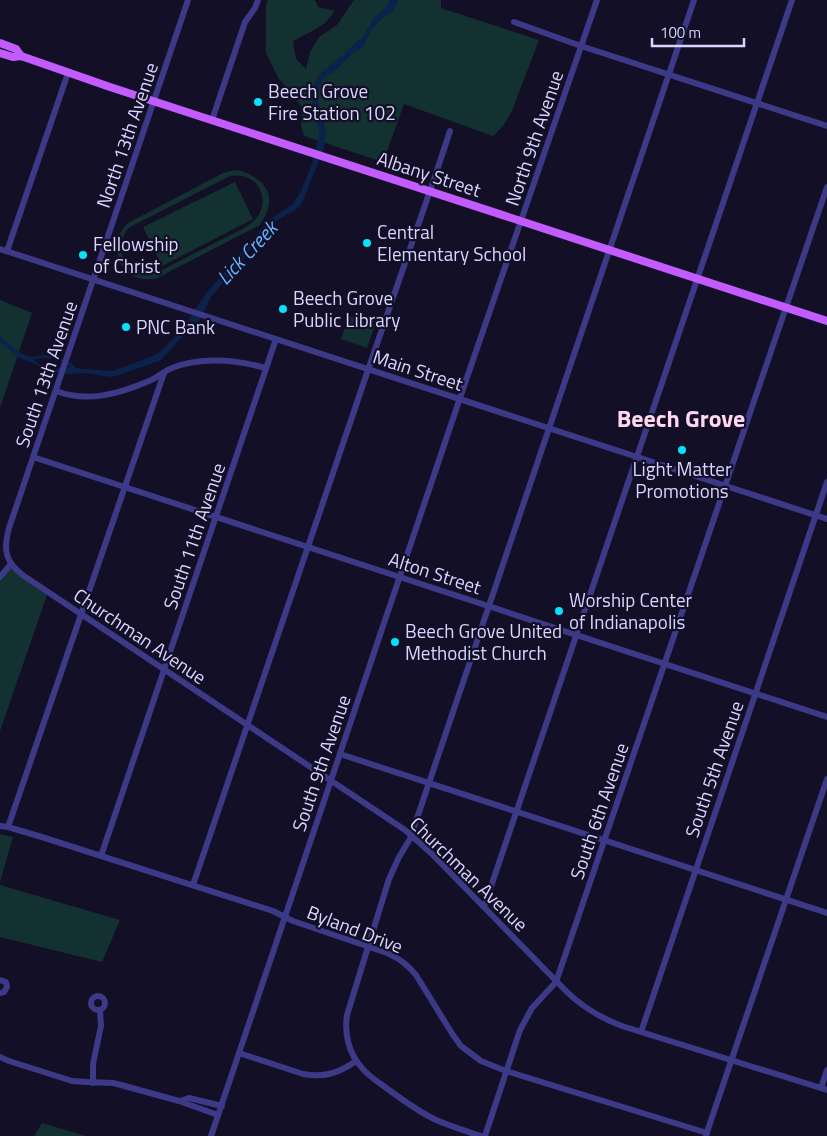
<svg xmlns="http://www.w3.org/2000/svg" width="827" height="1136" font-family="'Titillium Web',sans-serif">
<rect width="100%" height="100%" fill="#130f27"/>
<g fill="#123130" fill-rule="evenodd">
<polygon points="268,0 315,0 318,7 335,11 325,23 314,30 293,41 296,59 306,69 310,52 319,37 337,25 354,0 441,0 441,8 539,40 512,111 503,126 493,136 404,104 383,162 304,136 301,125 302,108 291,92 279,79 266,53 266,5"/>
<path d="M234,170C250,171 272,185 269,203C268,211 264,219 260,225L157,278C123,287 103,247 128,223L223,173ZM230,176C262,170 276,209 246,227L156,273C128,279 109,248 130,227Z"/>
<polygon points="235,182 253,219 162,266 143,227"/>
<polygon points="0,300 32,313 0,408"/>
<polygon points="349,316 375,325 367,348 341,339"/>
<polygon points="11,564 48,592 0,731 0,577"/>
<polygon points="0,834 13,837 0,882"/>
<polygon points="0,885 120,920 102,962 0,937"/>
<polygon points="42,1123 86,1136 34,1136"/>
</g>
<path fill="#0b224a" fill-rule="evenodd" d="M389,0H398L394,10L390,14L383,18L372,29L363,47L354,52L334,72L328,74L322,80L318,92V100L319,108L326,130L324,148L302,203L295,210L276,221L254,243L235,273L222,284L211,297L198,324L178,341L161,360L150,364L119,375L111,377L86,373L68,374L50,372L43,370L37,365L19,358L0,342V336L20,353L30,357L45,355L54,356L71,363L76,368L83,369L112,371L148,358L160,352L182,329L206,293L230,266L250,241L272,218L293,204L301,191L312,164L319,136V128L312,105L313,90L315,81L322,72L343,55L363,36L375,17L383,10L389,2ZM44,358H54L71,367L55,368L50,370L43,368L33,359Z"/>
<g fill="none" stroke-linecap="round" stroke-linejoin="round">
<g stroke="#3c3987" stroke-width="6">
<path d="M188,0L9,528C3,550 5,562 24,576L405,830L432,854L566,991C582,1007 601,1018 622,1026L827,1090"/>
<polyline points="514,22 581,46 827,126"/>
<polyline points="212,120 245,22 255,8 258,0"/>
<polyline points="0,249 827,519"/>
<polyline points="7,251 68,73"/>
<path d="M56,391C87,403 119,394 149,381C157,378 164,371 172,368C203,356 236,360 266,368"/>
<polyline points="33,457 827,717"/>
<polyline points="0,577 11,564"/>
<polyline points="340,754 827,913"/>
<path d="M0,826L8,827L45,838L273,911L293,921L387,953C399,958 408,965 416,975L453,1035L461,1046L481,1061L506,1071L707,1133"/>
<polyline points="8,827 164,373"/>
<polyline points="101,856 276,339"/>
<polyline points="193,885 368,370 432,185 450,131"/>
<polyline points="484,907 792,0"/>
<polyline points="0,980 6,982 7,987 4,992 0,993"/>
<circle cx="98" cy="1003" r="7"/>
<polyline points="641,1032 827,482"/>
<path d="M239,1053L303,1074C324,1078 339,1073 356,1061"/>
<polyline points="0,1057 9,1061 72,1081 87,1082 113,1083 121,1085 179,1101 218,1115"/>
<polyline points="93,1083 93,1064 101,1026 100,1010"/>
<polyline points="821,1088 827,1070"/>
<polyline points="180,1101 189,1098 222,1106"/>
<polyline points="706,1135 827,779"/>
<polyline points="211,1136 463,389 597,0"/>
<path d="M481,1136C466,1131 449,1126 434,1119C418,1111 404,1101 389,1090C380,1083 369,1077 362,1068C349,1054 344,1034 347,1015L389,879L399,857L410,839L694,0"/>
<polyline points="485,1136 520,1030 532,1008 556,982 827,187"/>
</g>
<g stroke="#c35cff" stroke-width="8">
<polyline points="0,43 16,49 21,56"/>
<polyline points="0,53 13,57 21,56 110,87 827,321"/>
</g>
</g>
<g fill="#01e3ff" stroke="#130f27" stroke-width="2">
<circle cx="258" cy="102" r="5"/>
<circle cx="367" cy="243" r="5"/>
<circle cx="83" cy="255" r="5"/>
<circle cx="283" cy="309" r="5"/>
<circle cx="126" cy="327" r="5"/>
<circle cx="682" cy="450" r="5"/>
<circle cx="559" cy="611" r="5"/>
<circle cx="395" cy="642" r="5"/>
</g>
<g text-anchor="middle" stroke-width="4.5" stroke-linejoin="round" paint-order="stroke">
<g font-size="19" fill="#dad5ff" stroke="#130f27" text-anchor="start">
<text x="268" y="98">Beech Grove<tspan x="268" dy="22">Fire Station 102</tspan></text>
<text x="377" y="239">Central<tspan x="377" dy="22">Elementary School</tspan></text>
<text x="93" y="251">Fellowship<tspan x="93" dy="22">of Christ</tspan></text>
<text x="293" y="305">Beech Grove<tspan x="293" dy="22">Public Library</tspan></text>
<text x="136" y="334">PNC Bank</text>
<text x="682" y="476" text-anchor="middle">Light Matter<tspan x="682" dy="22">Promotions</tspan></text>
<text x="569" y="607">Worship Center<tspan x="569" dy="22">of Indianapolis</tspan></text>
<text x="405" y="638">Beech Grove United<tspan x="405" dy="22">Methodist Church</tspan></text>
</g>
<g font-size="19" fill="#dad5ff" stroke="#130f27">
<text transform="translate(127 135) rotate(-71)" y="7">North 13th Avenue</text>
<text transform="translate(534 138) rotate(-71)" y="7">North 9th Avenue</text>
<text transform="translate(429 174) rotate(18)" y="7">Albany Street</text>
<text transform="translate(418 370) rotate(18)" y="7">Main Street</text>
<text transform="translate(46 374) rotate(-71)" y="7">South 13th Avenue</text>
<text transform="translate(194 536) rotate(-71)" y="7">South 11th Avenue</text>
<text transform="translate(435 573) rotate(18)" y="7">Alton Street</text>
<text transform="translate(140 636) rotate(34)" y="7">Churchman Avenue</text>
<text transform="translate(321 763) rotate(-71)" y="7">South 9th Avenue</text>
<text transform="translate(714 769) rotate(-71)" y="7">South 5th Avenue</text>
<text transform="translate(599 811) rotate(-71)" y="7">South 6th Avenue</text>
<text transform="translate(469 874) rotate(44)" y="7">Churchman Avenue</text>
<text transform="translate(355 929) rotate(21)" y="7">Byland Drive</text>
</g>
<g font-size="20" font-style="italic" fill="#63b5ff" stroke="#130f27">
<text transform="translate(247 253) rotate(-47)" y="7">Lick Creek</text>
</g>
<g font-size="24" font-weight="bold" fill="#ffd7f0" stroke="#130f27">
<text x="681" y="427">Beech Grove</text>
</g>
</g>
<path d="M652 38v8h92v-8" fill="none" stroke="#dad5ff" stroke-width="2.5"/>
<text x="660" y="38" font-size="15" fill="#dad5ff" stroke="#130f27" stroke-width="4" paint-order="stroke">100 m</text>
</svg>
